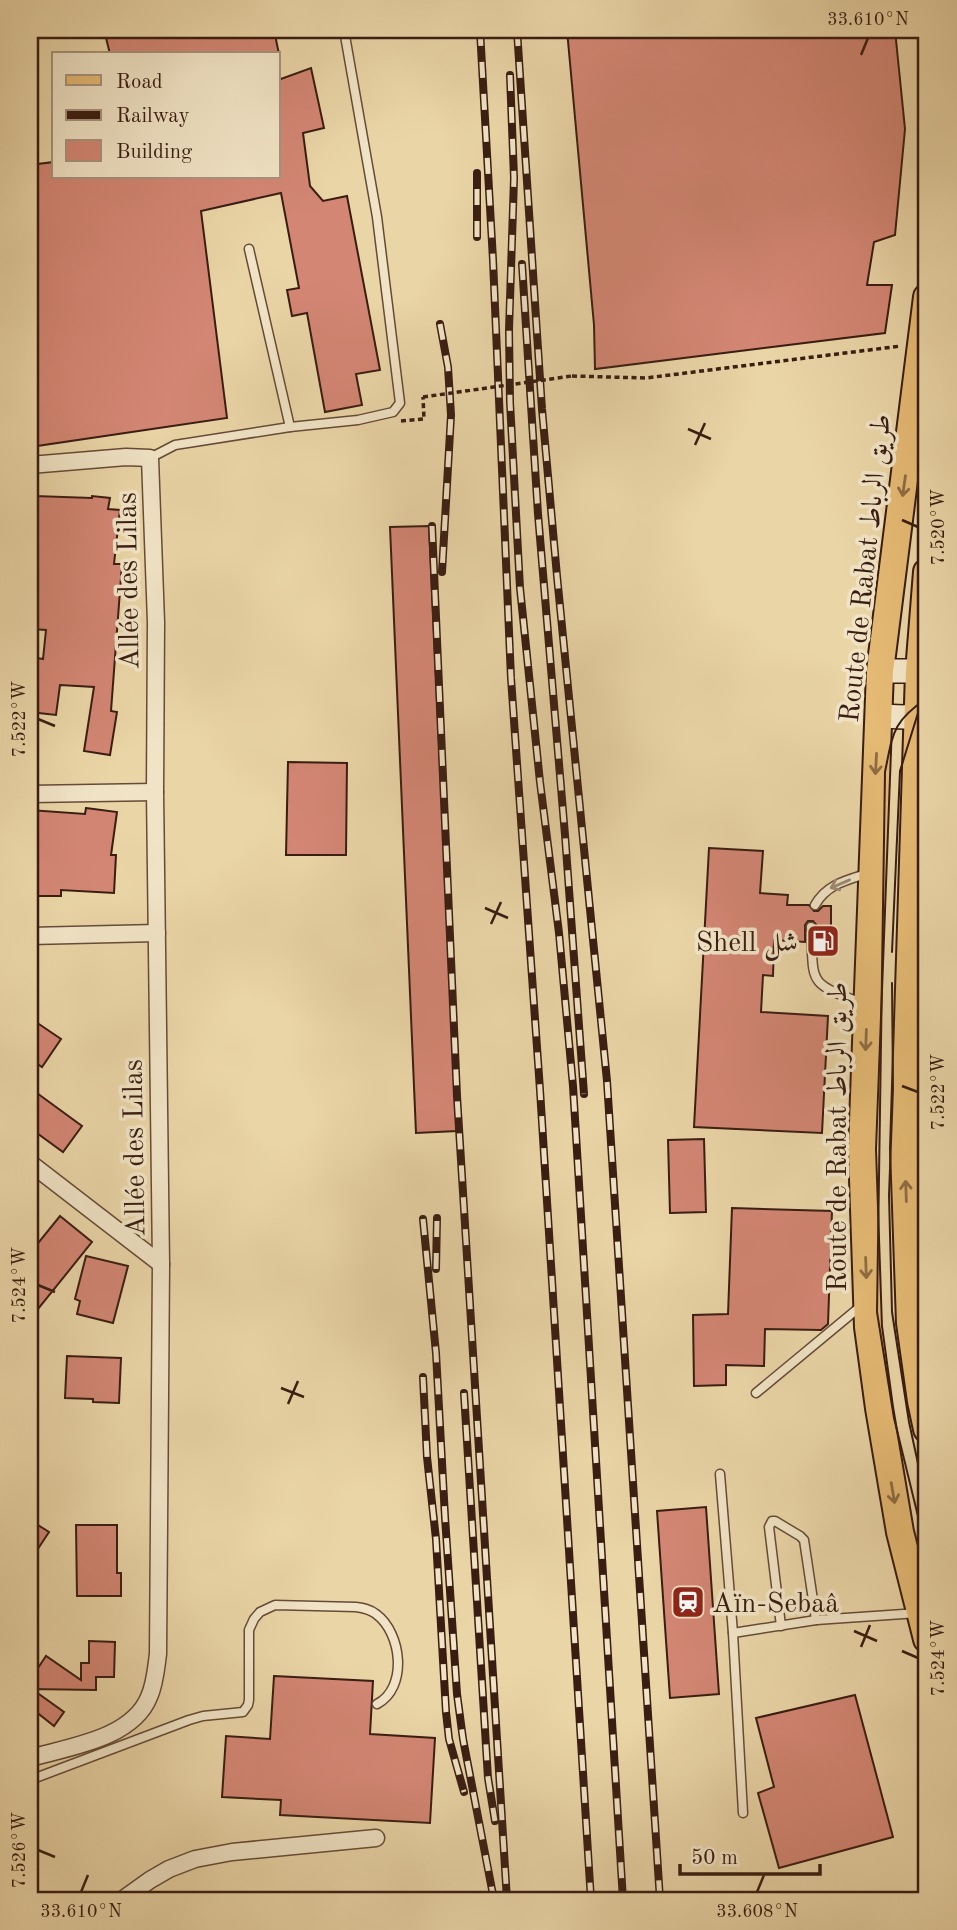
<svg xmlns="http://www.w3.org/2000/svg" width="957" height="1930" font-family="'Old Standard TT',Amiri,serif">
<rect width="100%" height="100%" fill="#ead5a7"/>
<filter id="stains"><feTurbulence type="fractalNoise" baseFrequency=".00286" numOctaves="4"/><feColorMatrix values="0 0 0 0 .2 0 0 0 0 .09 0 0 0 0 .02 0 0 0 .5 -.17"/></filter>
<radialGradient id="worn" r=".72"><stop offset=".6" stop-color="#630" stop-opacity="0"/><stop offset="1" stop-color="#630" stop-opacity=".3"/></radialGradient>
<g fill="#d38674" stroke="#391d12" stroke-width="2">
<polygon points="104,30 274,30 279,54 110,54"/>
<polygon points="567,30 895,30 905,129 895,235 874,242 867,285 892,285 885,333 595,369 594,325"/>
<polygon points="311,68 324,128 303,133 310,186 323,201 347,196 380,370 356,374 362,405 325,412 307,313 292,316 287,290 299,288 281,193 201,211 227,418 30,447 30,165 54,162 54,177 278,177 278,80"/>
<polygon points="34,496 92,498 92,496 110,498 108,509 120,510 114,564 122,564 111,711 117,712 110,755 84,751 94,687 60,685 56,715 30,712 37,658 43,659 46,630 31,629 38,541 32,541"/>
<polygon points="429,526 457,1131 416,1133 390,527"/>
<polygon points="288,762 347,763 346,855 286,855"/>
<polygon points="86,808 117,812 111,855 116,855 114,893 61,890 61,896 30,896 30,810 85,814"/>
<polygon points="709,848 763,851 760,893 788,895 787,905 809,905 814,911 818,911 823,906 831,906 831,954 819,953 818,927 813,921 808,921 805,925 805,942 774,940 773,976 763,975 761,1012 828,1016 822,1133 694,1127"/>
<polygon points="30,1018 61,1039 42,1067 30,1059"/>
<polygon points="30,1088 82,1126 63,1152 30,1128"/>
<polygon points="704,1139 706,1212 670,1213 668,1140"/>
<polygon points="732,1208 832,1211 828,1324 821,1330 765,1329 764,1366 726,1365 726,1385 694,1386 693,1315 728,1314"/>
<polygon points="60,1216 92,1242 30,1319 30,1253"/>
<polygon points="86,1256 128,1266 113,1323 77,1314 80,1301 75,1299"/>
<polygon points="67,1356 121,1358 119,1403 93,1402 93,1399 65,1398"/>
<polygon points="706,1507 719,1694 670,1698 657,1511"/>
<polygon points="30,1520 49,1532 30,1561"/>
<polygon points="76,1525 117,1525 117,1573 121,1573 121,1596 77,1596"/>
<polygon points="89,1641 115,1642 114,1677 96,1677 96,1690 32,1689 64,1712 54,1726 30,1707 30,1680 46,1656 81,1680 81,1663 89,1663"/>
<polygon points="274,1676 373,1681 370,1734 435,1738 430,1823 280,1815 281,1800 222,1797 226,1736 270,1739"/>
<polygon points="855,1695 893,1837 779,1868 758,1793 774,1787 756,1718"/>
</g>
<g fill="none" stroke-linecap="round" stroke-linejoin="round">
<defs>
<g id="lane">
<polyline points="290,427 358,420 393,412 400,403 377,217 344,30"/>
<polyline points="150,458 175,445 290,427 249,249"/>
<path d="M815,905C827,884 847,880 869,873"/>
<path d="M811,927C814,984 806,982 862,1003"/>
<polyline points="910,1229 927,1233"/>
<polyline points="756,1393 861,1306"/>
<polyline points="720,1474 733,1633 743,1813"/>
<polyline points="781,1626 769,1527 772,1521 775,1521 800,1536 804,1540 816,1620"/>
<polyline points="733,1633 816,1620 918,1613"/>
<path d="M30,1780L189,1720L203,1716L243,1712L248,1705L249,1700V1630L254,1619L260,1612L275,1605L356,1607C363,1608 370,1609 376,1614C402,1633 408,1688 377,1704"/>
</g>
<g id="street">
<path d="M30,465L126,457L150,458L156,622L155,792L161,1264L158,1654C156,1669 155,1684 149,1697C132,1739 68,1747 30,1758"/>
<polyline points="30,794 155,792"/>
<polyline points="30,936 157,933"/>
<polyline points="30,1163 161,1264"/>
<polyline points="122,1900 150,1880 169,1869 195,1859 232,1852 376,1838"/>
</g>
<g id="secondary">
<polyline points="880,671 927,671"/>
<polyline points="878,716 905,717 927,711"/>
</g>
<g id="primary">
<polyline points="927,297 880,671 862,1149 868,1327 879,1408 900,1532 927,1639"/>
<polyline points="927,572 919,672 904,1149 910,1323 921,1401 927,1429"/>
</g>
</defs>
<use href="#lane" stroke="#654b37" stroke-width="11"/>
<use href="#street" stroke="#654b37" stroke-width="19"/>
<use href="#secondary" stroke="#391d12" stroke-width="26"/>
<use href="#primary" stroke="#391d12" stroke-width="30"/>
<g stroke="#391d12" stroke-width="3.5" stroke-dasharray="5 3.5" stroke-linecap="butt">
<polyline points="572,376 646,378 901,346"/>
<polyline points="401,421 424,419 423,397"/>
</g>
<use href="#lane" stroke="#f1e4c6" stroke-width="8"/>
<use href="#street" stroke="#f1e4c6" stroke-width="16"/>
<use href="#secondary" stroke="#f1e4c6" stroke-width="23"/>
<use href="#primary" stroke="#e5ba74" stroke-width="26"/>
<g stroke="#391d12" stroke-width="2">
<path d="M927,698C892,722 893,733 885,772L877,1312L894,1418L927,1553"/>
<polyline points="892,952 900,771 918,713 927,709"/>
<polyline points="892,983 893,1088 889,1195 892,1312 909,1422 927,1505"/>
</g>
<defs>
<g id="rail">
<polyline points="480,30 493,260 511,678 540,1090 591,1900"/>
<polyline points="517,30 542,409 557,576 607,1081 660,1900"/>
<polyline points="510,75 514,178 509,330 510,402 520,588 540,782 559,933 573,1086 623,1900"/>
<polyline points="477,237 477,173"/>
<polyline points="522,264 538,514 565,835 584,1094"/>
<polyline points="440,324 448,367 451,415 442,572"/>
<polyline points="432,526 457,1096 507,1900"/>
<polyline points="423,1219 436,1353 445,1517 457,1694 463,1739 494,1900"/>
<polyline points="436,1269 437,1218"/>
<polyline points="423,1377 427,1457 436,1539 446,1712 449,1739 464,1792"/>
<polyline points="464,1393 488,1778 495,1821"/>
</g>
</defs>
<use href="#rail" stroke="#391d12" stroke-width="8"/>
<use href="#rail" stroke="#f1e4c6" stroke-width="5" stroke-dasharray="16" stroke-linecap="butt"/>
<polyline stroke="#391d12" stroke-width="3.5" stroke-dasharray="5 3.5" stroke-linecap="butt" points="423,397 572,376"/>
</g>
<defs><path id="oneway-shaft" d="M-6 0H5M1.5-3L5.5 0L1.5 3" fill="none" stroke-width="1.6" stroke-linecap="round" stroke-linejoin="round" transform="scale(1.75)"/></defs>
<g stroke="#8f6c43">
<use href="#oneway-shaft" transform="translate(904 486) rotate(98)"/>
<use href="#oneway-shaft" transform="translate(876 764) rotate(93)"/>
<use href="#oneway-shaft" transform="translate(866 1040) rotate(92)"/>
<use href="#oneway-shaft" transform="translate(906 1191) rotate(-92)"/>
<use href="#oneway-shaft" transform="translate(866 1268) rotate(88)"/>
<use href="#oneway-shaft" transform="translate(893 1493) rotate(80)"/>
</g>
<use stroke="#9e8a75" href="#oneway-shaft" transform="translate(840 884) rotate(157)"/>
<path fill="none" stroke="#391d12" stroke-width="2.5" d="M861,55L868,38M688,429L711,439M695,445L705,423M902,520L918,527M38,719L55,726M485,908L508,918M491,924L501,902M902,1086L918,1092M38,1285L55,1292M281,1388L304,1397M288,1404L298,1381M854,1631L877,1641M861,1647L870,1625M902,1651L918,1658M38,1850L55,1857M81,1892L88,1875M757,1892L764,1875"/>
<defs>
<symbol id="fuel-square" viewBox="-11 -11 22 22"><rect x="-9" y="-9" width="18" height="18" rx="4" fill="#8f2418" stroke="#f1e4c6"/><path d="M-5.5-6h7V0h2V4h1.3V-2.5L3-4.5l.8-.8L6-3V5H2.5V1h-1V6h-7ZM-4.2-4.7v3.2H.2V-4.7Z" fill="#fff"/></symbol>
<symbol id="station-square" viewBox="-11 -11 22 22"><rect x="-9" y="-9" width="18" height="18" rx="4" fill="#8f2418" stroke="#f1e4c6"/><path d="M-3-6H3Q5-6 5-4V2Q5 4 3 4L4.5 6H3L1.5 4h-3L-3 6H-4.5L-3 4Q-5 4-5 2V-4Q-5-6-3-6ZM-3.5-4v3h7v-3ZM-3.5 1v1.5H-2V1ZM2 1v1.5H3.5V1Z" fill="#fff"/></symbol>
</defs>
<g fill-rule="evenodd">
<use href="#fuel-square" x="804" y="922" width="38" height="38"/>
<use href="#station-square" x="669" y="1583" width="38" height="38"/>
</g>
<g text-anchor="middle" stroke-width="7" stroke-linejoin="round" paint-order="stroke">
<g font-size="28" fill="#391d12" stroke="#f1e4c6">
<text transform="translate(864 568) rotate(-84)" y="10">Route de Rabat طريق الرباط</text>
<text transform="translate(127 581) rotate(-91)" y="10">Allée des Lilas</text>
<text transform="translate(836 1137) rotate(-90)" y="10">Route de Rabat طريق الرباط</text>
<text transform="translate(133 1148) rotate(-91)" y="10">Allée des Lilas</text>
</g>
<g font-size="28" fill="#391d12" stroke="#f1e4c6" text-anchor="end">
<text x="798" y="951">Shell شل</text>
<text x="712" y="1612" text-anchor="start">Aïn-Sebaâ</text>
</g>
</g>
<rect width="957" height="1930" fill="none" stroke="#ead5a7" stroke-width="77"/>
<rect x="52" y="52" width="228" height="126" fill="#f1e4c6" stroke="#a7947e" stroke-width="2"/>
<rect x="66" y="75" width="35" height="10" fill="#e5ba74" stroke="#a7947e" stroke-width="2"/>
<text x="116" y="88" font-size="21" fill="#391d12">Road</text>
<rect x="66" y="110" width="35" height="10" fill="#391d12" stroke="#a7947e" stroke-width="2"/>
<text x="116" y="122" font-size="21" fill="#391d12">Railway</text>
<rect x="66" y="140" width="35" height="21" fill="#d38674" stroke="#a7947e" stroke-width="2"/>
<text x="116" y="158" font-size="21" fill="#391d12">Building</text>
<path d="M680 1864v10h140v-10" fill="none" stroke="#391d12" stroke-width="3.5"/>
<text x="691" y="1864" font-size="21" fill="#391d12" stroke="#f1e4c6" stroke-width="5" paint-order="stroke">50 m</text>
<rect x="38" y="38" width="880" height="1854" fill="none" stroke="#391d12" stroke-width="2.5"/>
<g font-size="18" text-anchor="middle" fill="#391d12">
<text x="868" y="25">33.610°N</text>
<text transform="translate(938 527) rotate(-90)" y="6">7.520°W</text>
<text transform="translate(19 719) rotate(-90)" y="6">7.522°W</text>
<text transform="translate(938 1092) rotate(-90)" y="6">7.522°W</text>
<text transform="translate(19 1285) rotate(-90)" y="6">7.524°W</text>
<text transform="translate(938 1658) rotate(-90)" y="6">7.524°W</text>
<text transform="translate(19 1850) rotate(-90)" y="6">7.526°W</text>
<text x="81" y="1917">33.610°N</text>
<text x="757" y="1917">33.608°N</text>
</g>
<rect width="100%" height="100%" filter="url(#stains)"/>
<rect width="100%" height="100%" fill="url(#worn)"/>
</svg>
